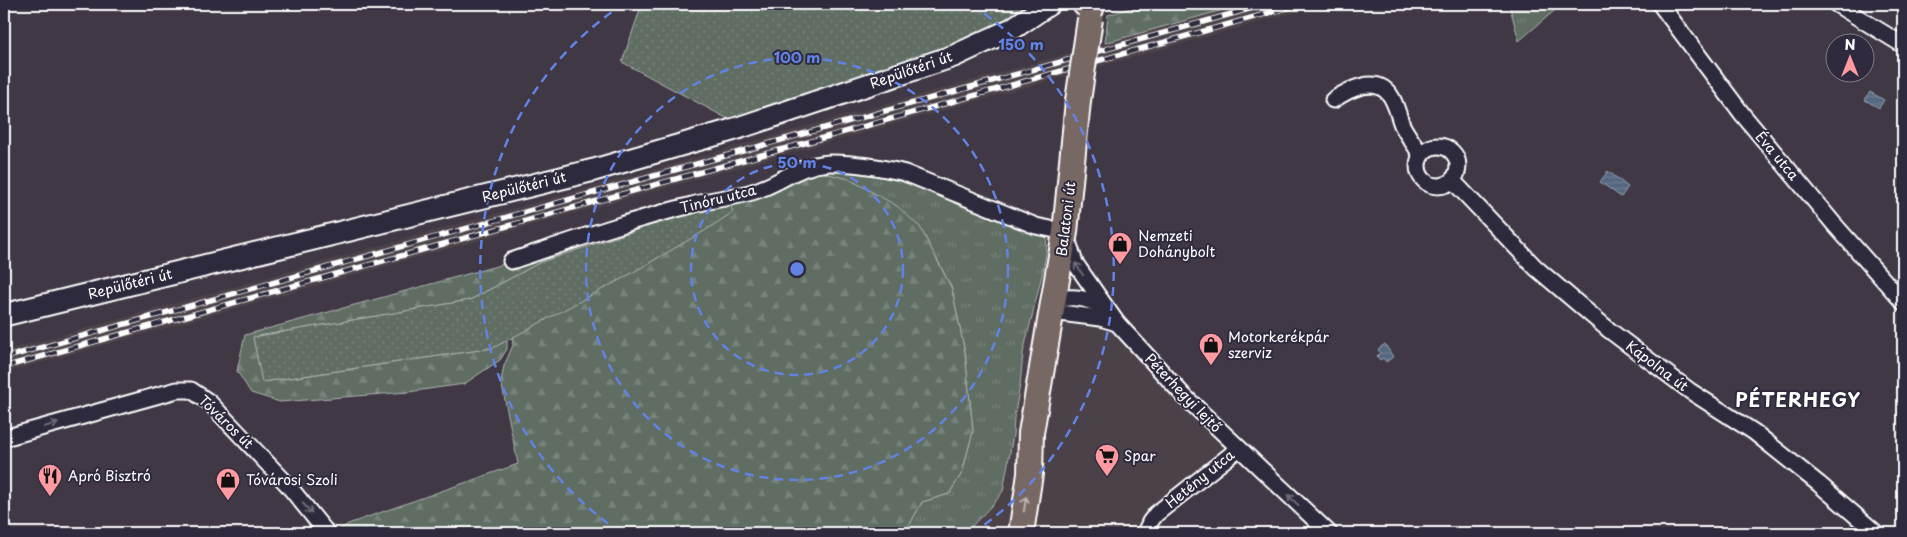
<svg xmlns="http://www.w3.org/2000/svg" width="1907" height="537" font-family="'Playpen Sans',sans-serif">
<defs>
<pattern id="grass-tufts" width="24" height="20" patternUnits="userSpaceOnUse" patternTransform="scale(1.25)"><rect width="24" height="20" fill="#5f6d64"/><path d="M3 7l-1-3M5 7V3M7 7l1-3M15 17l-1-3M17 17v-4M19 17l1-3" fill="none" stroke="#77837b"/></pattern>
<pattern id="forest-firs" width="22" height="20" patternUnits="userSpaceOnUse" patternTransform="scale(1.25)"><rect width="22" height="20" fill="#5f6d64"/><path d="M5 1l3.5 6h-7zM16 11l3.5 6h-7z" fill="#77837b"/></pattern>
<pattern id="park-dots" width="8" height="8" patternUnits="userSpaceOnUse" patternTransform="scale(1.25)"><rect width="8" height="8" fill="#5f6d64"/><path d="M2 2h.1M6 6h.1" fill="none" stroke="#77837b" stroke-width="1.8" stroke-linecap="round"/></pattern>
<pattern id="water-rules" width="6" height="5" patternUnits="userSpaceOnUse" patternTransform="scale(1.25)"><rect width="6" height="5" fill="#54677f"/><path d="M0 2.5h6" fill="none" stroke="#6e7e92"/></pattern>
</defs>
<rect width="100%" height="100%" fill="#403844"/>
<filter id="ink" filterUnits="userSpaceOnUse"><feTurbulence type="fractalNoise" baseFrequency=".02" numOctaves="2"/><feDisplacementMap in="SourceGraphic" scale="10" xChannelSelector="R" yChannelSelector="G"/><feConvolveMatrix kernelMatrix="1 2 1 2 8 2 1 2 1" color-interpolation-filters="sRGB"/></filter>
<g filter="url(#ink)">
<g fill="#4c4249">
<polygon points="1244,4 1324,4 4,373 4,351"/>
<polygon points="1032,312 1117,323 1238,449 1145,533 965,533 1003,491 1013,435 1014,418 1020,385 1023,353"/>
</g>
<g fill="url(#grass-tufts)" stroke="#afb6b2">
<polygon points="1509,4 1562,4 1519,41"/>
<polygon points="817,167 890,173 1047,236 1046,254 1043,271 1023,353 1020,385 1014,418 1013,435 1003,491 995,502 965,533 905,533 922,502 949,494 962,473 973,431 965,353 952,289 937,259 781,181"/>
</g>
<g fill="url(#forest-firs)" stroke="#afb6b2">
<polygon points="1143,4 1244,4 1105,43 1108,15"/>
<polygon points="820,172 849,179 897,206 920,227 952,289 965,353 973,431 962,473 949,494 922,502 905,533 335,533 348,524 518,464 501,381 504,366 513,345 512,337 640,268 730,204 781,181"/>
<polygon points="555,250 561,255 541,262 470,300 253,337 263,382 493,348 507,340 507,349 500,360 464,384 408,392 280,402 251,393 237,371 245,335"/>
</g>
<g fill="url(#park-dots)" stroke="#afb6b2">
<polygon points="642,4 1031,4 1009,24 732,130 728,119 622,62"/>
<polygon points="730,204 733,212 706,230 625,277 493,348 262,382 253,337 470,300 541,262 628,233 670,217 699,209"/>
</g>
<g fill="url(#water-rules)" stroke="#98a4b2">
<polygon points="1870,92 1884,100 1879,108 1865,100"/>
<polygon points="1608,171 1628,187 1621,197 1600,182"/>
<polygon points="1385,344 1393,357 1386,362 1383,358 1380,360 1377,356 1380,353 1378,349"/>
</g>
<g fill="none" stroke-linecap="round" stroke-linejoin="round">
<defs>
<g id="street">
<polyline points="1660,4 1743,115 1834,224 1903,302"/>
<polyline points="1836,4 1903,45"/>
<path d="M1333,100C1348,90 1376,75 1390,95C1396,103 1398,115 1402,125C1407,135 1415,145 1421,155"/>
<circle cx="1438" cy="166" r="20"/>
<polyline points="1453,181 1536,268 1609,330 1690,391 1754,432 1819,484 1876,533"/>
<path d="M511,261C571,241 631,220 692,205C712,199 732,198 752,192C780,184 797,165 829,163C849,162 885,168 905,173L1036,226L1065,232L1075,263L1117,323L1184,396L1329,533"/>
<path d="M1054,301C1073,294 1087,299 1105,307"/>
<polyline points="1052,312 1100,318 1117,323"/>
<polyline points="4,438 177,390 191,390 209,402 287,484 326,532 325,533"/>
<polyline points="1145,533 1150,522 1156,514 1238,449"/>
</g>
<polyline id="secondary" points="4,315 594,170 732,130 954,56 1012,29 1049,4"/>
<g id="primary">
<polyline points="1085,4 1091,9"/>
<polyline points="1021,533 1030,474 1031,433 1065,232 1078,101"/>
</g>
</defs>
<use href="#street" stroke="#fff" stroke-width="19"/>
<use href="#secondary" stroke="#fff" stroke-width="25"/>
<use href="#primary" stroke="#fff" stroke-width="28"/>
<use href="#street" stroke="#2f2a3d" stroke-width="15"/>
<use href="#secondary" stroke="#2f2a3d" stroke-width="21"/>
<use href="#primary" stroke="#776864" stroke-width="24"/>
<defs>
<g id="rail">
<polyline points="4,358 1267,4"/>
<polyline points="4,367 1301,4"/>
</g>
</defs>
<use href="#rail" stroke="#fff" stroke-width="5.5"/>
<use href="#rail" stroke="#2f2a3d" stroke-width="4" stroke-dasharray="11" stroke-linecap="butt"/>
<defs>
<polyline id="primary-bridge" points="1078,101 1090,19"/>
</defs>
<use href="#primary-bridge" stroke="#fff" stroke-width="28" stroke-linecap="butt"/>
<use href="#primary-bridge" stroke="#776864" stroke-width="24"/>
</g>
<defs><path id="oneway-shaft" d="M-6 0H5M1.5-3L5.5 0L1.5 3" fill="none" stroke-width="1.6" stroke-linecap="round" stroke-linejoin="round" transform="scale(1.25)"/></defs>
<g stroke="#6d6a77">
<use href="#oneway-shaft" transform="translate(1079 269) rotate(-123)"/>
<use href="#oneway-shaft" transform="translate(51 425) rotate(-16)"/>
<use href="#oneway-shaft" transform="translate(1293 500) rotate(-137)"/>
<use href="#oneway-shaft" transform="translate(307 508) rotate(50)"/>
</g>
<use stroke="#bbb4b2" href="#oneway-shaft" transform="translate(1025 504) rotate(-81)"/>
</g>
<g fill="none" stroke="#6183e4" stroke-width="2.5" stroke-dasharray="9 6">
<circle cx="797" cy="269" r="106"/>
<circle cx="797" cy="269" r="211"/>
<path d="M620 532A317 317 0 0 1 622 5M972 5A317 317 0 0 1 974 532"/>
</g>
<defs>
<symbol id="shop-pin" viewBox="-11 -11 22 30"><path d="M0 17L-7.5 6A9.5 9.5 0 1 1 7.5 6Z" fill="#ff9aa2" stroke="#2f2a3d"/><path d="M-5-2.5h2.3a2.7 3.5 0 0 1 5.4 0H5L5.5 6h-11ZM-1.5-2.5h3a1.5 2.3 0 0 0-3 0Z" fill="#111"/></symbol>
<symbol id="supermarket-pin" viewBox="-11 -11 22 30"><path d="M0 17L-7.5 6A9.5 9.5 0 1 1 7.5 6Z" fill="#ff9aa2" stroke="#2f2a3d"/><path d="M-6-5.5h2.5l.6 2H6L4.5 2H-2.5L-4.4-4H-6ZM-1.5 3.2a1.3 1.3 0 1 0 .1 0ZM3 3.2a1.3 1.3 0 1 0 .1 0Z" fill="#111"/></symbol>
<symbol id="restaurant-pin" viewBox="-11 -11 22 30"><path d="M0 17L-7.5 6A9.5 9.5 0 1 1 7.5 6Z" fill="#ff9aa2" stroke="#2f2a3d"/><path d="M-5-6h1v4h1v-4h1v4h1v-4h1v5L-1.5 .5V6h-2V.5L-5-1ZM5-6V6H3V1.5H1.5Q1.5-4 5-6Z" fill="#111"/></symbol>
</defs>
<g fill-rule="evenodd">
<use href="#shop-pin" x="1106" y="230" width="28" height="38"/>
<use href="#shop-pin" x="1197" y="331" width="28" height="38"/>
<use href="#supermarket-pin" x="1093" y="442" width="28" height="38"/>
<use href="#restaurant-pin" x="36" y="462" width="28" height="38"/>
<use href="#shop-pin" x="214" y="466" width="28" height="38"/>
</g>
<g text-anchor="middle" stroke-width="4" stroke-linejoin="round" paint-order="stroke">
<g font-size="14" fill="#fff" stroke="#2f2a3d">
<text transform="translate(911 70) rotate(-19)" y="5">Repülőtéri út</text>
<text transform="translate(1777 156) rotate(50)" y="5">Éva utca</text>
<text transform="translate(524 187) rotate(-14)" y="5">Repülőtéri út</text>
<text transform="translate(718 199) rotate(-14)" y="5">Tinóru utca</text>
<text transform="translate(1066 219) rotate(-83)" y="5">Balatoni út</text>
<text transform="translate(130 284) rotate(-14)" y="5">Repülőtéri út</text>
<text transform="translate(1657 366) rotate(37)" y="5">Kápolna út</text>
<text transform="translate(1183 393) rotate(46)" y="5">Péterhegyi lejtő</text>
<text transform="translate(226 422) rotate(44)" y="5">Tóváros út</text>
<text transform="translate(1200 479) rotate(-39)" y="5">Hetény utca</text>
</g>
<g font-size="14" fill="#fff" stroke="#2f2a3d" text-anchor="start">
<text x="1138" y="241">Nemzeti<tspan x="1138" dy="16">Dohánybolt</tspan></text>
<text x="1228" y="342">Motorkerékpár<tspan x="1228" dy="16">szerviz</tspan></text>
<text x="1124" y="461">Spar</text>
<text x="68" y="481">Apró Bisztró</text>
<text x="246" y="485">Tóvárosi Szoli</text>
</g>
<g font-size="19" font-weight="bold" letter-spacing="1" fill="#fff" stroke="#2f2a3d">
<text x="1798" y="407">PÉTERHEGY</text>
</g>
</g>
<circle cx="797" cy="269" r="8" fill="#6183e4" stroke="#2f2a3d" stroke-width="2.5"/>
<g font-size="15" text-anchor="middle" font-weight="bold" fill="#6183e4" stroke="#2f2a3d" stroke-width="4" stroke-linejoin="round" paint-order="stroke">
<text x="1021" y="50">150 m</text>
<text x="797" y="63">100 m</text>
<text x="797" y="168">50 m</text>
</g>
<rect width="1907" height="537" fill="none" stroke="#2f2a3d" stroke-width="20"/>
<rect x="10" y="10" width="1887" height="517" fill="none" stroke="#fff" stroke-width="2" filter="url(#ink)"/>
<g transform="translate(1850 58)"><circle r="24" fill="#2f2a3d" stroke="#827f8b"/>
<path d="M0-4L9 19L0 12L-9 19Z" fill="#ff9aa2"/>
<text y="-8" font-size="14" font-weight="bold" text-anchor="middle" fill="#ffffff">N</text>
</g>
</svg>
